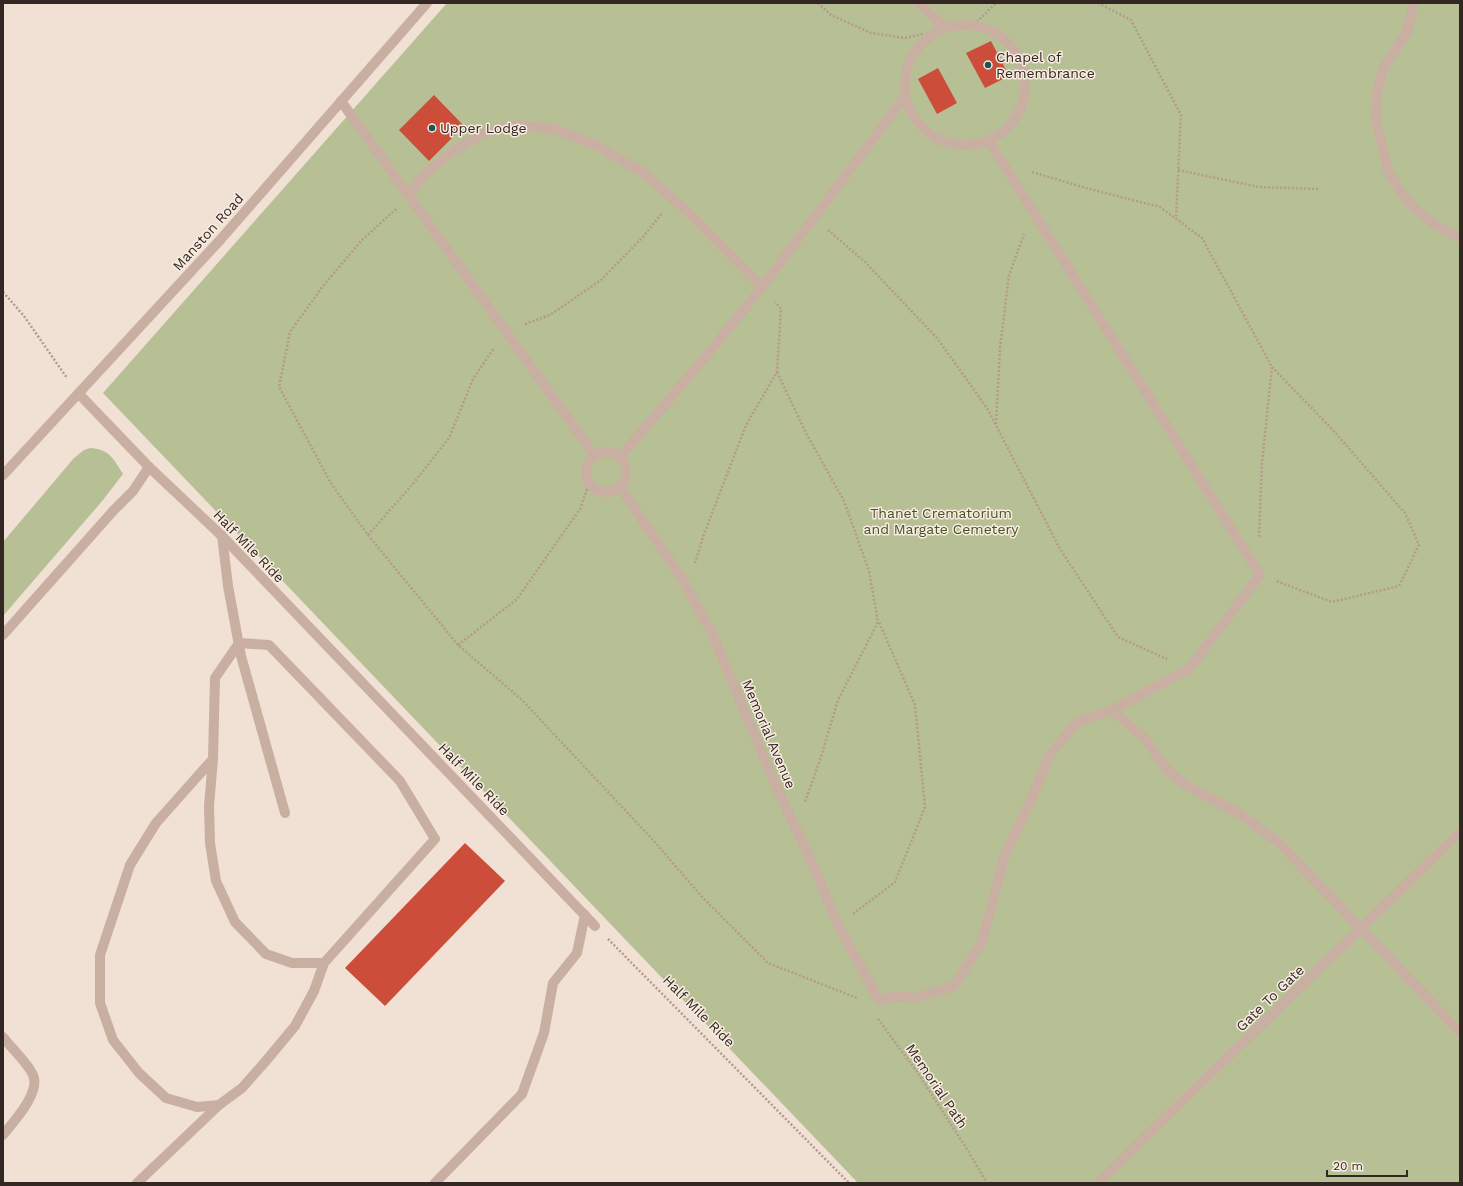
<svg xmlns="http://www.w3.org/2000/svg" width="1463" height="1186" font-family="'Work Sans',sans-serif">
<rect width="100%" height="100%" fill="#f1e1d5"/>
<g fill="#b7c095">
<polygon points="447,3 1460,3 1460,1183 858,1183 103,393"/>
<path d="M90,448C109,449 113,458 123,474L103,500L3,616V542L74,458L84,450Z"/>
</g>
<g fill="#cc4d39">
<polygon points="991,41 1009,76 985,88 966,53"/>
<polygon points="938,68 957,103 937,114 918,79"/>
<polygon points="434,95 464,126 429,161 399,130"/>
<polygon points="465,843 505,881 385,1006 345,968"/>
</g>
<g fill="none" stroke-linecap="round" stroke-linejoin="round">
<g stroke="#b5998b" stroke-width="2.5" stroke-dasharray="2 2" stroke-linecap="butt">
<polyline points="818,3 831,15 871,33 905,38 923,34"/>
<polyline points="1098,3 1131,20 1181,115 1176,218"/>
<polyline points="974,25 996,3"/>
<polyline points="1178,170 1259,187 1318,189"/>
<polyline points="1032,172 1086,188 1160,207 1202,238 1272,367 1262,463 1259,537"/>
<polyline points="396,209 362,240 323,286 290,332 279,387 332,485 368,535 458,645 522,700 652,839 703,898 768,963 857,998"/>
<polyline points="828,230 865,262 937,338 987,408 1060,549 1118,637 1167,659"/>
<polyline points="3,292 24,316 67,378"/>
<polyline points="525,324 550,315 601,280 642,238 662,213"/>
<polyline points="1272,367 1333,430 1405,513 1419,545 1399,586 1332,602 1276,581"/>
<polyline points="777,372 806,433 844,501 869,571 878,622 838,700 821,757 805,802"/>
<polyline points="996,424 1000,348 1009,275 1024,234"/>
<polyline points="368,535 412,485 449,438 473,379 494,348"/>
<polyline points="695,563 704,534 746,425 777,372 781,309 775,302"/>
<polyline points="458,645 517,599 580,509 589,484"/>
<polyline points="853,914 895,882 925,807 915,705 879,622"/>
<polyline points="608,939 849,1183"/>
<polyline points="878,1019 917,1072 965,1146 987,1183"/>
</g>
<g stroke="#c9afa1" stroke-width="10">
<polyline points="919,3 945,28"/>
<polyline points="1414,3 1407,32 1384,67 1377,94 1376,120 1388,172 1409,203 1432,223 1460,238"/>
<circle cx="965" cy="85" r="60"/>
<polyline points="341,101 594,455"/>
<polyline points="410,197 419,180 447,155 482,134 512,125 554,129 594,144 645,174 691,215 762,287"/>
<polyline points="79,394 149,467 222,536 595,926"/>
<circle cx="606" cy="472" r="20"/>
<polyline points="620,457 707,355 762,287 906,95"/>
<polyline points="620,487 681,577 712,633 774,782 814,867 838,925 879,1000 894,996 915,998 954,986 981,944 1005,855 1031,800 1049,756 1077,722 1112,710 1189,669 1260,575 989,141"/>
<polyline points="222,536 228,586 241,656 285,813"/>
<polyline points="3,635 114,510 133,491 149,467"/>
<polyline points="1112,710 1146,740 1169,772 1189,787 1240,814 1279,843 1460,1032"/>
<polyline points="213,759 156,823 130,865 100,955 100,1003 113,1040 139,1073 166,1098 197,1107 219,1105 242,1088 265,1062 295,1026 314,991 324,963 435,839 400,781 269,645 239,643 215,678 213,759 209,806 210,843 216,881 235,922 266,954 292,963 324,963"/>
<path d="M3,1037C12,1049 25,1060 32,1073C43,1091 13,1122 3,1135"/>
<polyline points="137,1183 219,1105"/>
<polyline points="435,1183 522,1094 544,1033 553,983 577,953 585,915"/>
<polyline points="1098,1183 1460,832"/>
</g>
<polyline stroke="#c9afa1" stroke-width="10" points="3,475 221,239 427,3"/>
</g>
<g fill="#185653" stroke="#f9ece1" stroke-width="1.5">
<circle cx="988" cy="65" r="4"/>
<circle cx="432" cy="128" r="4"/>
</g>
<g text-anchor="middle" stroke-width="3" stroke-linejoin="round" paint-order="stroke">
<g font-size="14" fill="#332724" stroke="#f9ece1" text-anchor="start">
<text x="996" y="62">Chapel of<tspan x="996" dy="16">Remembrance</tspan></text>
<text x="440" y="133">Upper Lodge</text>
</g>
<g font-size="14" fill="#332724" stroke="#f9ece1">
<text transform="translate(208 232) rotate(-48)" y="5">Manston Road</text>
<text transform="translate(249 546) rotate(46)" y="5">Half Mile Ride</text>
<text transform="translate(769 734) rotate(67)" y="5">Memorial Avenue</text>
<text transform="translate(474 779) rotate(46)" y="5">Half Mile Ride</text>
<text transform="translate(1270 998) rotate(-44)" y="5">Gate To Gate</text>
<text transform="translate(699 1011) rotate(45)" y="5">Half Mile Ride</text>
<text transform="translate(937 1086) rotate(56)" y="5">Memorial Path</text>
</g>
<g font-size="14" fill="#475227" stroke="#f9ece1">
<text x="941" y="518">Thanet Crematorium<tspan x="941" dy="16">and Margate Cemetery</tspan></text>
</g>
</g>
<rect width="1463" height="1186" fill="none" stroke="#332724" stroke-width="8"/>
<path d="M1327 1170v6h80v-6" fill="none" stroke="#332724" stroke-width="2"/>
<text x="1333" y="1170" font-size="12" fill="#332724" stroke="#f9ece1" stroke-width="3" paint-order="stroke">20 m</text>
</svg>
